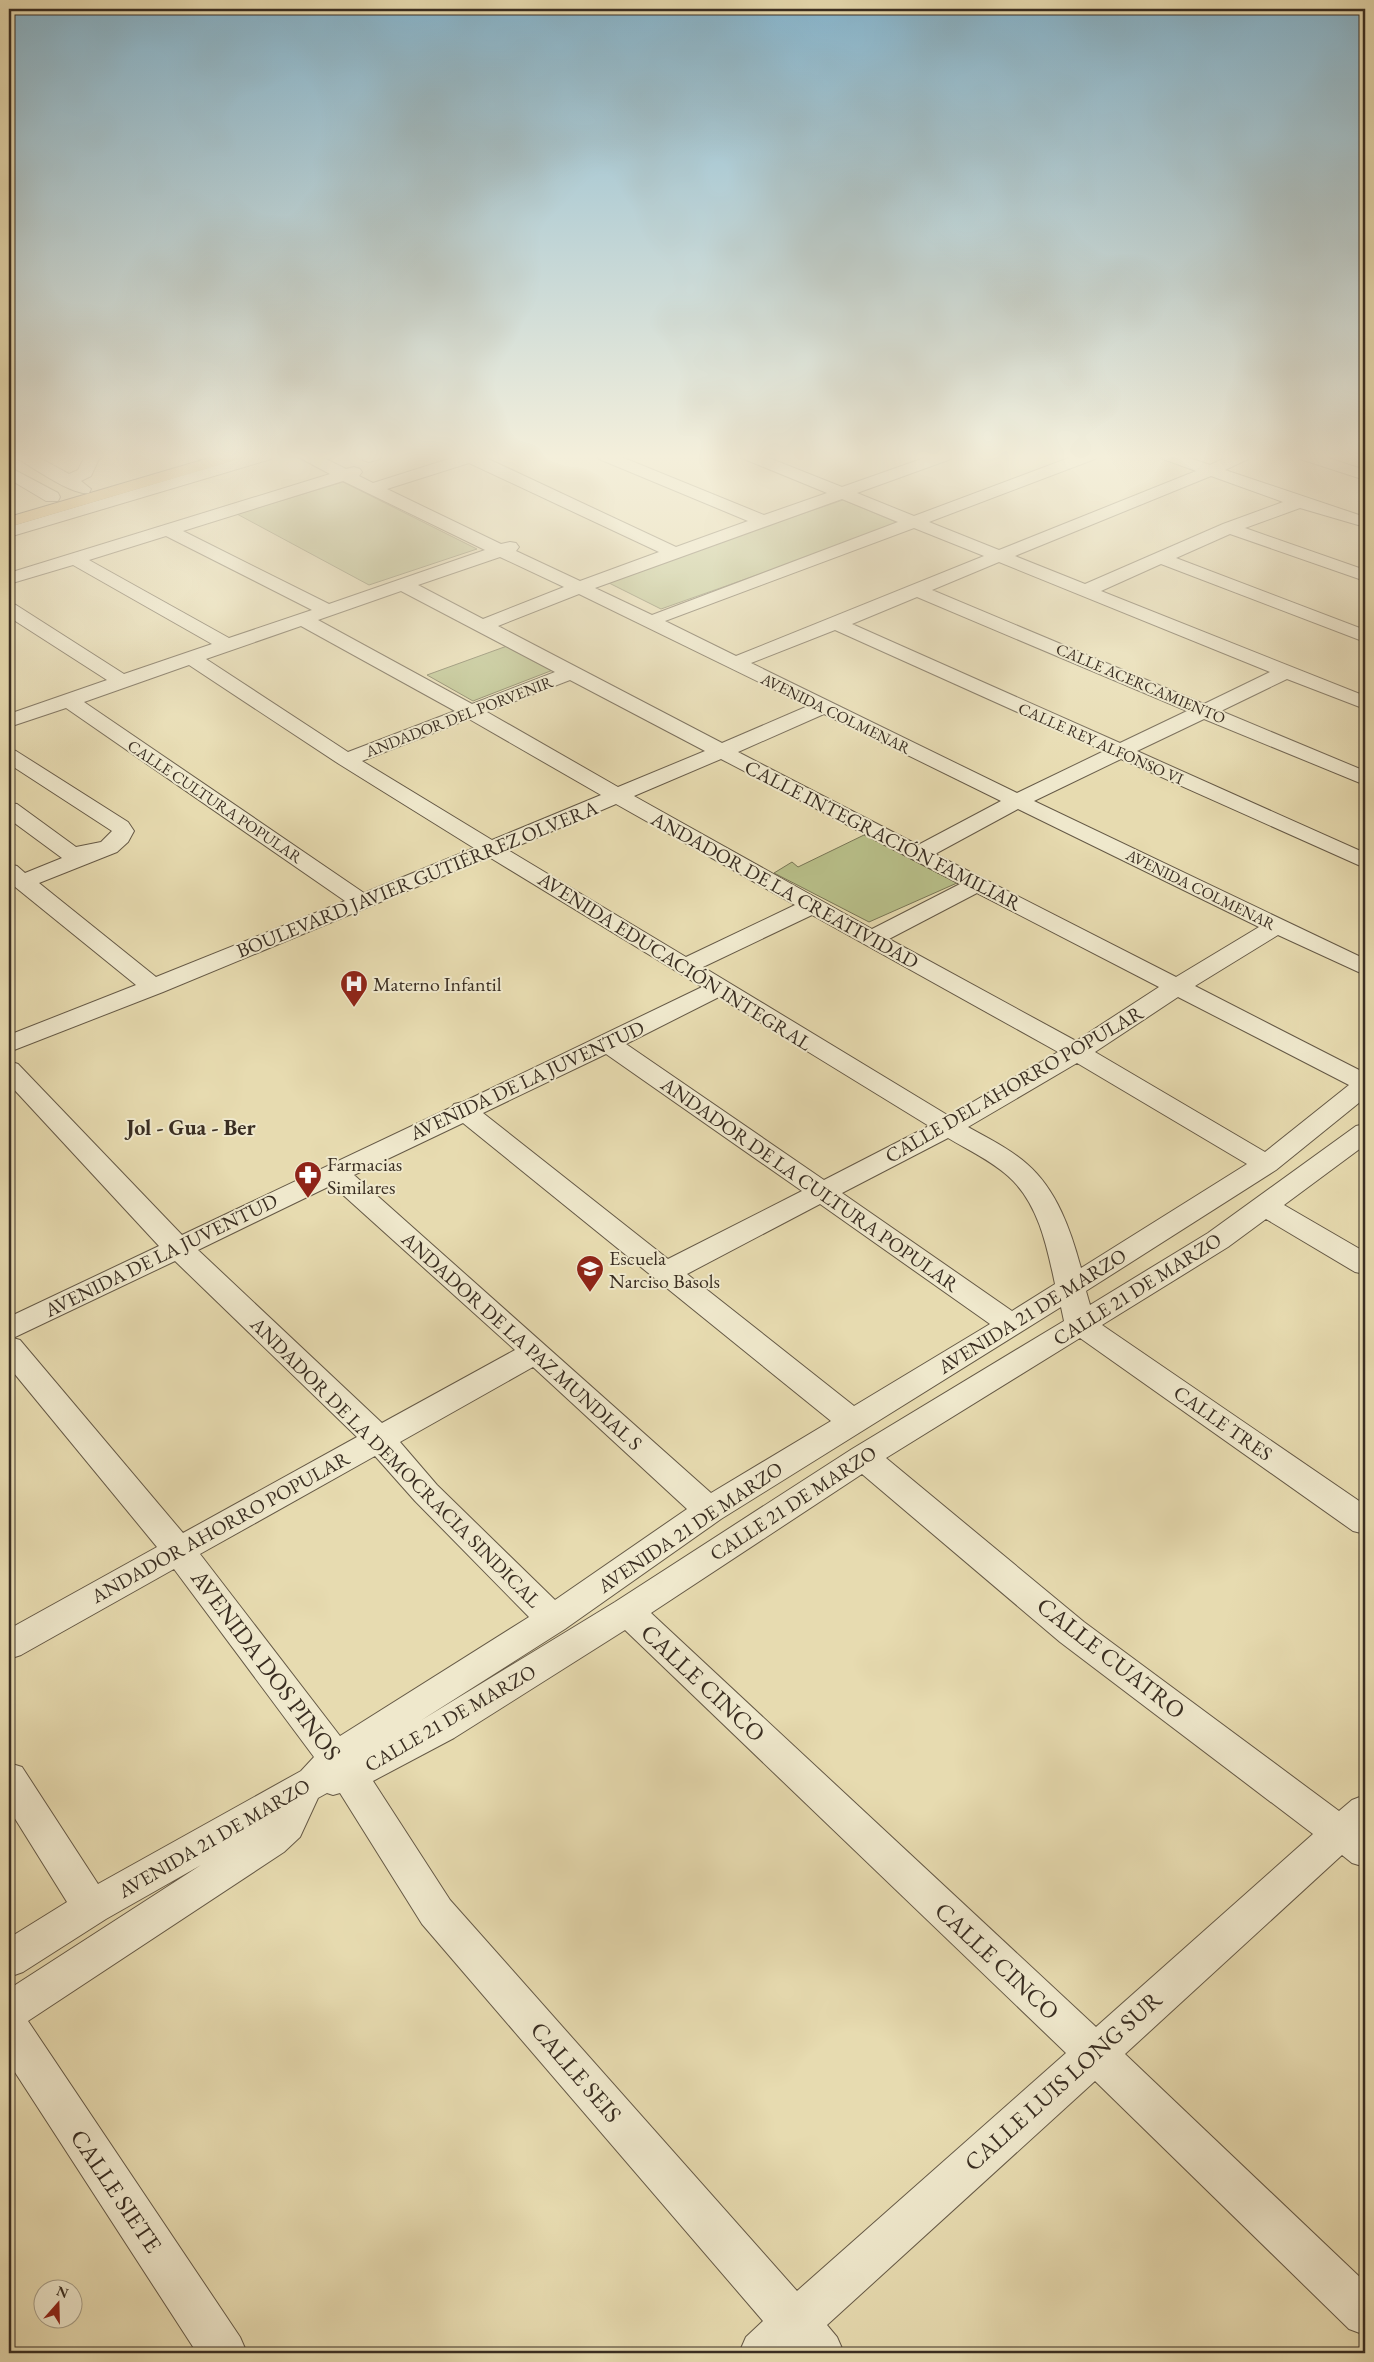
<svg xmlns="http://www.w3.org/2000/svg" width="1374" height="2362" font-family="'EB Garamond',serif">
<rect width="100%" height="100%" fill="#e7dbb0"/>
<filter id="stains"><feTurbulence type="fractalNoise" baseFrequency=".004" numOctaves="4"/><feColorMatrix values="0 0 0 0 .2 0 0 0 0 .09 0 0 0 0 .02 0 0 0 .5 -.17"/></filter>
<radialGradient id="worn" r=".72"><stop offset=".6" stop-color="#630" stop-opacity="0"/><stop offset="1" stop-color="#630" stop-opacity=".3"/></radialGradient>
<g fill="#b8bf89" stroke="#797656">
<polygon points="343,482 477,549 369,585 237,514"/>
<polygon points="843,500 901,524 661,609 605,581"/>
<polygon points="507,646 553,670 473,701 427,675"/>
<polygon points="864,835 957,883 869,922 774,873 792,862 798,867"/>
</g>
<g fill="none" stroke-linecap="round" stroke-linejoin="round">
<defs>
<g id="minor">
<path d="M16,456H36L69,474L78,470L85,456H97L99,459L91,476L81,481L91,489L89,493C73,496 34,468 18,459Z"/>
<polygon points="248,456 273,456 271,459 9,537 9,527"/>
<path d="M300,456H320L346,469L354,467L360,469L362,472L359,476L373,483L458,456H482L676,547L748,521L599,459L597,456H619L764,515L827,493L744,459L742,456H764L842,487L930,456H953L951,459L857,493L914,516L1074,456H1097L1095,459L929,522L999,550L1196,471L1163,459L1161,456H1184L1210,465L1229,456H1250L1248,459L1225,470L1365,517V527L1300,508L1245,528L1365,570V581L1230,534L1176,558L1365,630V642L1161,564L1101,591L1365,696V709L1287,679L1221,711L1365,771V785L1204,719L1137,751L1365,853V868L1121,759L1034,801L1365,959V975L1278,935L1195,986L1365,1073V1098L1276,1170L1086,1291L1090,1305L1208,1233L1356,1126L1365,1124V1145L1284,1205L1365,1252V1274L1355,1272L1266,1219L1228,1247L1102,1325L1365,1505V1534L1353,1531L1080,1338L886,1458L1084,1622L1339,1811L1352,1800L1365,1795V1867L1352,1863L1342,1855L1125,2054L1365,2282V2335L1349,2329L1095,2081L827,2325L837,2337L844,2353H739L746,2337L763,2321L422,1924L340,1793L333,1795L327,1793L318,1798L300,1837L284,1852L28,2021L240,2337L247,2353H197L9,2063V1989L201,1865L106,1919L23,1972L9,1977V1938L67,1902L9,1809V1763L22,1767L98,1884L301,1771L314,1757L174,1569L21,1655L9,1659V1629L157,1547L9,1367V1317L159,1246L9,1084V1061L18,1064L182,1235L452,1107L454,1104L463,1102L702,987L489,857L163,992L9,1052V1035L136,985L9,882V864L17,866L25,873L62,858L9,819V803L17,804L76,847L101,842L112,831L9,764V749L16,751L128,822L134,831L128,842L117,852L39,883L156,977L345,901L66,708L9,727V714L107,680L9,617V603L16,605L124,674L212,644L73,565L9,584V573L330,474L302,459ZM469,463L659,552L580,581L516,551L519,547L516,543L510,542L501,544L387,489ZM1211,476L1283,502L1223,524L1085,584L1015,556ZM343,481L485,550L329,604L183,531ZM842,499L898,522L652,615L595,588ZM914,528L984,556L736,656L665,621ZM166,536L312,610L229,638L89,560ZM500,557L564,587L483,619L418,585ZM999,562L1270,672L1204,704L932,590ZM401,591L555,672L472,704L318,620ZM579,594L808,706L722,743L498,626ZM917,597L1187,711L1120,743L852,624ZM301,626L455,711L348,752L206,659ZM835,630L1104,751L1017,793L751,663ZM189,665L339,764L474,848L364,893L84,702ZM570,680L705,751L618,787L487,712ZM824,714L1001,801L918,845L738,752ZM469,719L601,795L492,840L362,761ZM721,759L960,884L872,929L634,796ZM616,804L795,905L686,957L508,850ZM1018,809L1259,927L1176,977L935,854ZM977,893L1159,987L1076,1041L889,939ZM812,915L1058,1052L949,1116L703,967ZM719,997L929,1126L824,1180L626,1044ZM1178,997L1349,1085L1265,1152L1095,1052ZM606,1054L802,1191L668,1259L483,1113ZM1077,1063L1247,1164L1081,1268C1071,1231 1057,1190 1027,1164C1010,1149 988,1138 968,1127ZM463,1123L831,1421L711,1493L354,1175ZM948,1138C968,1150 990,1160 1008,1176C1038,1202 1047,1246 1055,1284L1012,1311L842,1193ZM332,1185L515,1350L382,1423L198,1250ZM820,1204L990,1324L854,1406L687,1274ZM175,1261L357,1437L183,1533L20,1340L13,1338ZM1061,1307L1064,1321L852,1449L615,1602L420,1721L565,1629L721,1519ZM533,1367L687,1509L555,1600L437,1485L400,1442ZM375,1456L415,1501L529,1617L340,1736L200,1554ZM862,1474L1060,1642L1313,1834L1096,2027L651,1613ZM625,1630L1066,2053L797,2291L450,1900L373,1781L454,1738Z"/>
<polygon points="362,456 382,456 380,459 369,462 363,460"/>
<polygon points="1298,456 1322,456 1365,470 1365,480 1300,459"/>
<polygon points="9,467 58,493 60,497 58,501 46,501 9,479"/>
</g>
<polygon id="major" points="216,456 241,456 239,459 9,527 9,517"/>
</defs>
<use href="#minor" stroke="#655946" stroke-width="2"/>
<use href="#major" stroke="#3a2e22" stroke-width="2"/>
<use href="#minor" fill="#efe8cc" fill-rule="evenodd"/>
<use href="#major" fill="#e4be78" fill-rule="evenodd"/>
</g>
<linearGradient id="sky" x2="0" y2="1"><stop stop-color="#87b7d0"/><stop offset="0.58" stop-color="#f4efdb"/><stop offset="1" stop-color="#f4efdb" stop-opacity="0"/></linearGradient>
<rect width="1374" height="787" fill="url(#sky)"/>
<defs>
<symbol id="hospital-pin" viewBox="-11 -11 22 30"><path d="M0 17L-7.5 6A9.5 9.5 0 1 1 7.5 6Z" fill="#8f2418" stroke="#efe8cc"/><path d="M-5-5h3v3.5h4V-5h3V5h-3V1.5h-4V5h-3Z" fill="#fff"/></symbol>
<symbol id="pharmacy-pin" viewBox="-11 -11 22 30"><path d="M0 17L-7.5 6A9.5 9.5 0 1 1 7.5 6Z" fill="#8f2418" stroke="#efe8cc"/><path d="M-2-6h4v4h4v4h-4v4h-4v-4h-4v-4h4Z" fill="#fff"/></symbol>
<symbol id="school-pin" viewBox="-11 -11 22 30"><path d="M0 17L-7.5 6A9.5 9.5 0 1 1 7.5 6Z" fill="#8f2418" stroke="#efe8cc"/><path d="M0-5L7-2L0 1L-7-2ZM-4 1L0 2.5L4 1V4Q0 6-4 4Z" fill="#fff"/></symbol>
</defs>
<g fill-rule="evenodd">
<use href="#hospital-pin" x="338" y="968" width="32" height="43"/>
<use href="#pharmacy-pin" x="292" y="1159" width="32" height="43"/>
<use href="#school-pin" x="574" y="1253" width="32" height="43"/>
</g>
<g text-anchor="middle" stroke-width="4" stroke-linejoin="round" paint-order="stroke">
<g font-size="16" fill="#3a2e22" stroke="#efe8cc">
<text transform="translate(1141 683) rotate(23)" y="6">CALLE ACERCAMIENTO</text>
<text transform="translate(836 713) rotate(26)" y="6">AVENIDA COLMENAR</text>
<text transform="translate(459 716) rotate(-21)" y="6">ANDADOR DEL PORVENIR</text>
<text transform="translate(1101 743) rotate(24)" y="6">CALLE REY ALFONSO VI</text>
<text transform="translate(215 801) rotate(34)" y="6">CALLE CULTURA POPULAR</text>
<text transform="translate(1201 889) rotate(26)" y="6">AVENIDA COLMENAR</text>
</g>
<g font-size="20" fill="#3a2e22" stroke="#efe8cc">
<text transform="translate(883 835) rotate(27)" y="7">CALLE INTEGRACIÓN FAMILIAR</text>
<text transform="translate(417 879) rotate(-22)" y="7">BOULEVARD JAVIER GUTIÉRREZ OLVERA</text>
<text transform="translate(785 890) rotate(29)" y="7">ANDADOR DE LA CREATIVIDAD</text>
<text transform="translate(675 961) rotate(32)" y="7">AVENIDA EDUCACIÓN INTEGRAL</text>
<text transform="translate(527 1080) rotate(-25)" y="7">AVENIDA DE LA JUVENTUD</text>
<text transform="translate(1014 1084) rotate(-30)" y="7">CALLE DEL AHORRO POPULAR</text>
<text transform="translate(810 1184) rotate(35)" y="7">ANDADOR DE LA CULTURA POPULAR</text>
<text transform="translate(161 1255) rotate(-26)" y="7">AVENIDA DE LA JUVENTUD</text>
<text transform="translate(1137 1289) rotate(-32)" y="7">CALLE 21 DE MARZO</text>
<text transform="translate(1032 1311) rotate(-32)" y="7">AVENIDA 21 DE MARZO</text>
<text transform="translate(522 1341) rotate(42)" y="7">ANDADOR DE LA PAZ MUNDIAL S</text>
<text transform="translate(1223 1423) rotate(35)" y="7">CALLE TRES</text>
<text transform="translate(396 1462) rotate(45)" y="7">ANDADOR DE LA DEMOCRACIA SINDICAL</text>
<text transform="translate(793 1503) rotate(-33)" y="7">CALLE 21 DE MARZO</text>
<text transform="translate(220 1527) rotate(-29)" y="7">ANDADOR AHORRO POPULAR</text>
<text transform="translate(690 1527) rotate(-34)" y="7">AVENIDA 21 DE MARZO</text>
<text transform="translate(450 1718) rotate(-30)" y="7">CALLE 21 DE MARZO</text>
<text transform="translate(214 1838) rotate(-30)" y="7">AVENIDA 21 DE MARZO</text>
</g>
<g font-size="20" fill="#3a2e22" stroke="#efe8cc" text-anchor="start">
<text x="373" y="991">Materno Infantil</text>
<text x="327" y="1171">Farmacias<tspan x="327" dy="23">Similares</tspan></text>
<text x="609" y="1265">Escuela<tspan x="609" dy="23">Narciso Basols</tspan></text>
</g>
<g font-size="22" font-weight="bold" fill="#3a2e22" stroke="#efe8cc">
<text x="191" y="1135">Jol - Gua - Ber</text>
</g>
<g font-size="24" fill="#3a2e22" stroke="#efe8cc">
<text transform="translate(1111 1658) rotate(38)" y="8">CALLE CUATRO</text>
<text transform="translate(266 1665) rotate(53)" y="8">AVENIDA DOS PINOS</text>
<text transform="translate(703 1683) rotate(43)" y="8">CALLE CINCO</text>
<text transform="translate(997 1961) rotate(43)" y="8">CALLE CINCO</text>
<text transform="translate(576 2072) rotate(49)" y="8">CALLE SEIS</text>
<text transform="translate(1063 2081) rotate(-42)" y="8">CALLE LUIS LONG SUR</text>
<text transform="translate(116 2191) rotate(56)" y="8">CALLE SIETE</text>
</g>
</g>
<rect width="1374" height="2362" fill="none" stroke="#e7dbb0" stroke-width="30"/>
<rect x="10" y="10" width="1354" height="2342" fill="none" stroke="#3a2e22" stroke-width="2.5"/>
<rect x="15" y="15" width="1344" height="2332" fill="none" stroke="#3a2e22"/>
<g transform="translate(58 2304) rotate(20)"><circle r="24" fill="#efe8cc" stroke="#a79e88"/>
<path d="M0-4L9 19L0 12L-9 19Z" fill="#8f2418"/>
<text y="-8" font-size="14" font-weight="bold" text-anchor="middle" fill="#3a2e22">N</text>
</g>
<rect width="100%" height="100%" filter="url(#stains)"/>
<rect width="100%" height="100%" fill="url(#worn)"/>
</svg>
